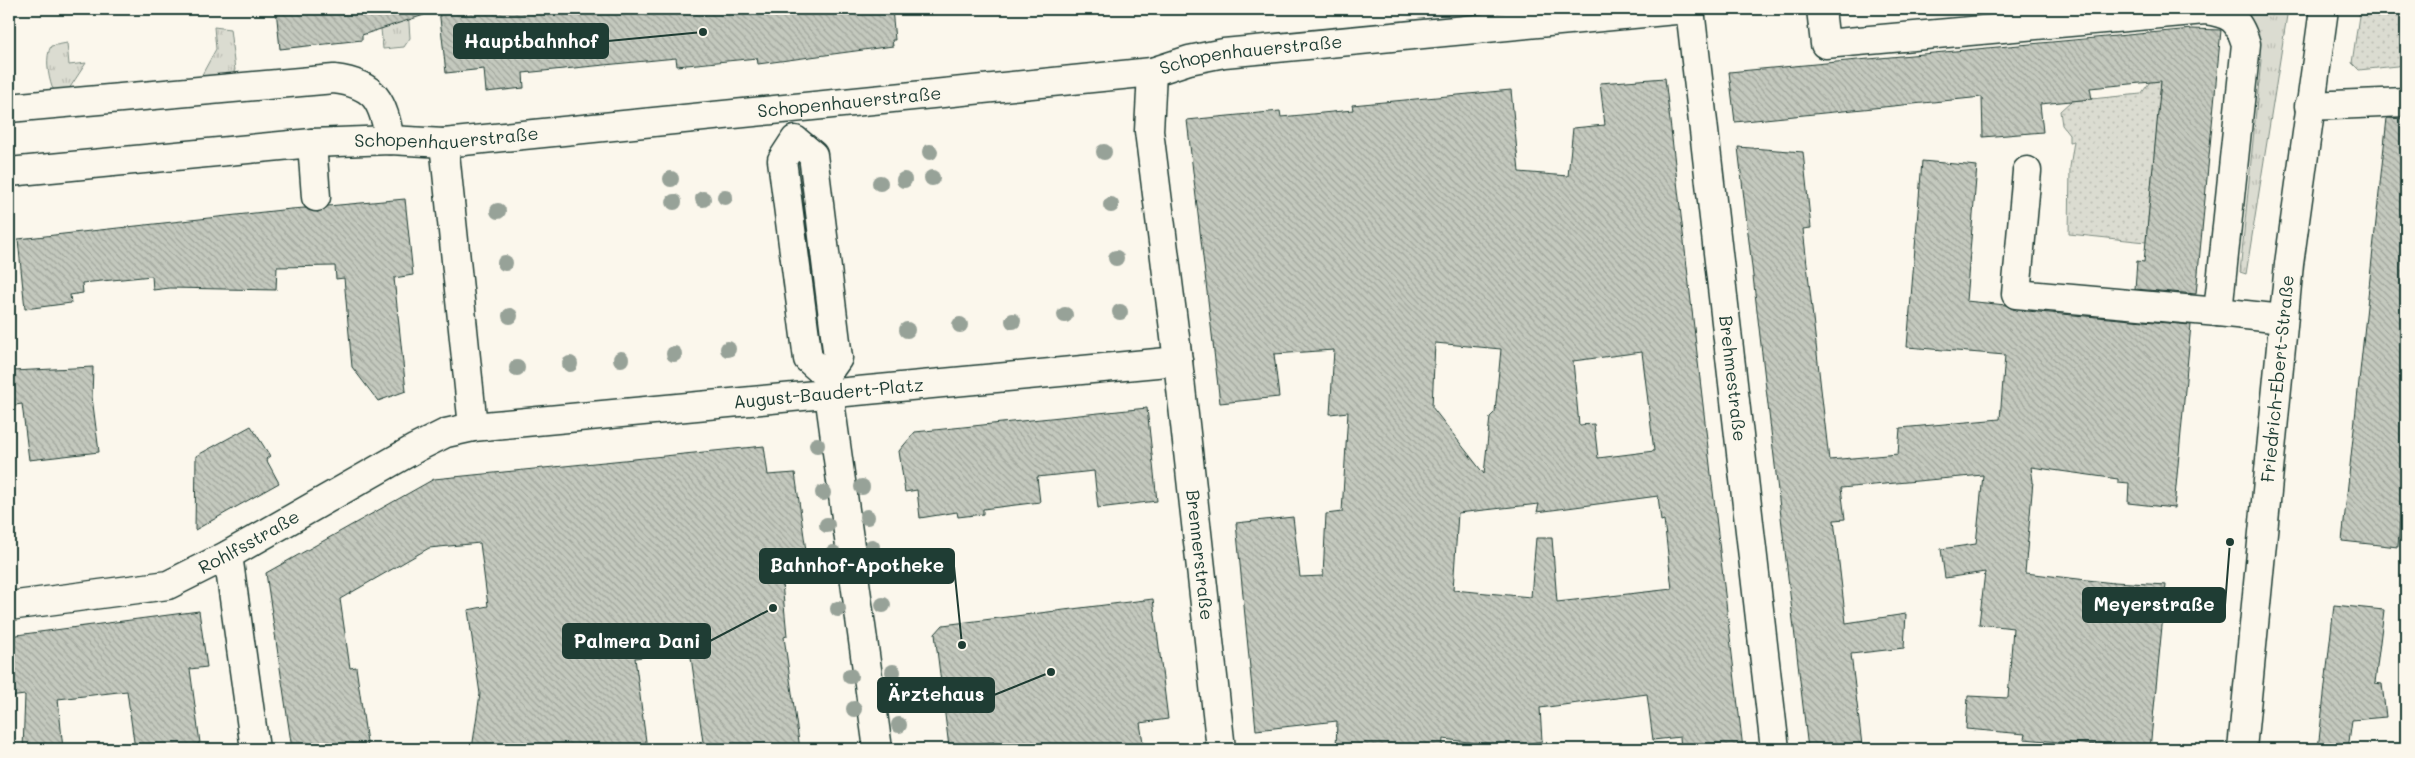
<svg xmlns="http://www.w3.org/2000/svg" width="2415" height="758" font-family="Mali,sans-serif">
<defs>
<pattern id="grass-tufts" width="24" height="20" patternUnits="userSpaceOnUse" patternTransform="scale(1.25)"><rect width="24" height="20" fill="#dbdcd1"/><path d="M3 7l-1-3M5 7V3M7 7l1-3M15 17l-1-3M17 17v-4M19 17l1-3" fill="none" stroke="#bcbeb4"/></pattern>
<pattern id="garden-dots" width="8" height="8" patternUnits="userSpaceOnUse" patternTransform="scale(1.25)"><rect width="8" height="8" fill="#dbdcd1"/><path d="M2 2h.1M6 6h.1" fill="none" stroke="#bcbeb4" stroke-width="1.8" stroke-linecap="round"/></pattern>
<pattern id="building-back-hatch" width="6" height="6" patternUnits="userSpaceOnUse" patternTransform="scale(1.25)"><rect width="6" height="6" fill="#c4c9be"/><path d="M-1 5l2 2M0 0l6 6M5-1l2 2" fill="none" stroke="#9fa49b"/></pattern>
</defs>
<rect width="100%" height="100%" fill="#fbf7ec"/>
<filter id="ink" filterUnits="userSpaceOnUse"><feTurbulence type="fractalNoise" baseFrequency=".02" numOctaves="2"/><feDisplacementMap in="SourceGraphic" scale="10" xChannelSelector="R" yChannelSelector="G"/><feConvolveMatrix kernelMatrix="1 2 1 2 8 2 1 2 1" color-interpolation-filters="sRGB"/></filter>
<g filter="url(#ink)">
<g fill="url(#grass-tufts)" stroke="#7d8c82">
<polygon points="379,9 408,9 410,38 404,47 383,49"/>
<polygon points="2231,9 2288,9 2246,274 2240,272 2261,60 2258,47"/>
<polygon points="214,27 230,29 235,70 232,76 198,82 216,49"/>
<path d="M67,43L69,65L86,63L65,95L55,91L52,87C48,75 45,57 51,46Z"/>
</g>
<g fill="url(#garden-dots)" stroke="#7d8c82">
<polygon points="2360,9 2406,9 2406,65 2359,70 2352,63"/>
<polygon points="2163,64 2146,242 2069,234 2070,167 2074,141 2069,142 2069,134 2062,125 2060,111 2071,101 2141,94"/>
</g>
<g fill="url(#building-back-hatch)" stroke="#1f3d34" fill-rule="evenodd">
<polygon points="276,9 423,9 424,15 362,35 362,40 280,49"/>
<polygon points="439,9 892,9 895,40 892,40 893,46 758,64 757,58 677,66 676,58 523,73 524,88 486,92 484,69 446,73"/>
<polygon points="2192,29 2221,30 2196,294 2135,289 2137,261 2144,262 2161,81 2090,88 2092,99 2040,104 2043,132 1983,137 1982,97 1735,122 1729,72"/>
<path d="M1665,78L1743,749H1681L1680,737L1653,740L1647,694L1540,708L1542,741L1511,747L1443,739L1442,749H1336L1337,721L1256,730L1236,523L1293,517L1300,577L1323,576L1326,514L1342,512L1348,412L1330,414L1334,350L1274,354L1279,397L1220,403L1187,120L1280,111L1281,117L1353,110L1352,105L1511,90L1519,172L1568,176L1573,128L1605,125L1600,83ZM1435,343L1501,349L1495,412L1490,417L1484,474L1432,407ZM1642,352L1654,451L1598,458L1594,424L1579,425L1573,361ZM1658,496L1661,521L1664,520L1672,589L1557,602L1552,538H1536L1531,597L1453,590L1458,513L1539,504L1537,512Z"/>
<polygon points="2387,118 2406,119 2406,498 2402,497 2398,547 2342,541"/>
<polygon points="1738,147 1803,152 1811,228 1803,229 1829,460 1898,454 1900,428 2000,419 2005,355 1907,347 1922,161 1977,166 1966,301 2006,305 2015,310 2191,325 2174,508 2128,503 2129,483 2118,482 2118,479 2031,467 2033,481 2025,573 2114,583 2114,582 2166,585 2150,749 2093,749 2094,745 2024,739 2025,734 1966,729 1968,696 2008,698 2013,628 1979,624 1985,572 1945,578 1941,549 1976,544 1983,475 1841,488 1845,519 1834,520 1846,623 1906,614 1904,648 1851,654 1862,745 1808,749"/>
<polygon points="405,199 413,275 394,278 406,391 378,401 352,367 344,278 336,279 335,266 277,267 276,290 170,288 153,290 152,276 82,283 83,293 70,295 71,303 25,309 18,239 291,209 305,208 318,212 328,206"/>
<polygon points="93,367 92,397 99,452 29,460 22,404 9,406 9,378 13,377 13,371"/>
<polygon points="1147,408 1157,501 1098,508 1094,471 1037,477 1040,502 983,509 983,514 958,517 957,512 920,518 917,490 905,492 899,451 915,432"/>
<polygon points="251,426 270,456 266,459 279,483 195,530 196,456"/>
<polygon points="764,446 768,475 795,473 810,579 782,583 787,636 784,637 800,749 704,749 690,650 635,658 647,749 472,749 480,694 468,610 488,606 480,543 429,548 340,599 350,668 356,667 368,749 292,749 266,573 434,479"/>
<polygon points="1153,599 1168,719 1140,723 1144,749 994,749 994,742 949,747 935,634 943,625"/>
<polygon points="2334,605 2384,610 2375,683 2382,684 2386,717 2352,720 2348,749 2318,749"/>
<polygon points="199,611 207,667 190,669 200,743 198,743 198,749 135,749 127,691 58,699 63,749 23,749 25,695 9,697 9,636"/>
</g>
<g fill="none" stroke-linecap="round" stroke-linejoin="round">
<defs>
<g id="minor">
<path id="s1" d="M1690,9L1775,749"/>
<path d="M1821,9L1825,44L2205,10C2231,14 2238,18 2246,44L2218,312L2283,319"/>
<path id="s2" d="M1152,72L1149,131L1178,361L1221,749"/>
<polyline points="2309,106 2406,102"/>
<path d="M9,108L334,79C376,84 383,102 390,140"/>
<polygon points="795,140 813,155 838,358 826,375 808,359 782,160"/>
<polyline points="312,143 316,197"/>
<polyline points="444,143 473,427"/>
<polyline points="2027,171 2016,294 2218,312"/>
<path id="s3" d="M9,172L312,143L390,140L444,143L1152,72L1189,60L1224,53L1686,9"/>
<polyline points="829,394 878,749"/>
<polyline points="228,555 255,749"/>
<path id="s4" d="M9,606L168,585L228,555L416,448L446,433L473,427L1178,361"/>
</g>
<g id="major">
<path id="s5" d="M2242,749L2289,264L2324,9"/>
</g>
</defs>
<use href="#minor" stroke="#1f3d34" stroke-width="31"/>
<use href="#major" stroke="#1f3d34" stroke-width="31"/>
<use href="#minor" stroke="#fbf7ec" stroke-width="28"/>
<use href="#major" stroke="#fbf7ec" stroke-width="28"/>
</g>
<g fill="#97a298">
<circle cx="930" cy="152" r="8"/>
<circle cx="1104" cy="152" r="8"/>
<circle cx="932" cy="178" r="8"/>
<circle cx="671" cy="179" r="8"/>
<circle cx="904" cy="180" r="8"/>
<circle cx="880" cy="183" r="8"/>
<circle cx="725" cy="197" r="8"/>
<circle cx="703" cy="199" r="8"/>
<circle cx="674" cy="202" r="8"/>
<circle cx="1111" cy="205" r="8"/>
<circle cx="498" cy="211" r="8"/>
<circle cx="1116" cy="258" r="8"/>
<circle cx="505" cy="263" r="8"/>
<circle cx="1120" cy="312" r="8"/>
<circle cx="1065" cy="315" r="8"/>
<circle cx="510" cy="316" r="8"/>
<circle cx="1013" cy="321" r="8"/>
<circle cx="960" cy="325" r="8"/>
<circle cx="907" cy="330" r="8"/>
<circle cx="728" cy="349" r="8"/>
<circle cx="674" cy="354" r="8"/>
<circle cx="621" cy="359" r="8"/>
<circle cx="570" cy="364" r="8"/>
<circle cx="517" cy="368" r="8"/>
<circle cx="817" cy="445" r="8"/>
<circle cx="862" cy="487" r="8"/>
<circle cx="823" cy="493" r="8"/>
<circle cx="867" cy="517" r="8"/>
<circle cx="827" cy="525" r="8"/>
<circle cx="872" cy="547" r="8"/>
<circle cx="833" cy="553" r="8"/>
<circle cx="883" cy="605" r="8"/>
<circle cx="838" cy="609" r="8"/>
<circle cx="893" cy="672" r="8"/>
<circle cx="850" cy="676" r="8"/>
<circle cx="854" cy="709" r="8"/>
<circle cx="899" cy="725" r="8"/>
</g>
</g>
<g text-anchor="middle" stroke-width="5" stroke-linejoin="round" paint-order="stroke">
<g font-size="18" fill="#1f3d34" stroke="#fbf7ec">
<text dy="6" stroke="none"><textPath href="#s3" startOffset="1249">Schopenhauerstraße</textPath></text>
<text dy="6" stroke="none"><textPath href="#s3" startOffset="844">Schopenhauerstraße</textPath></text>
<text dy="6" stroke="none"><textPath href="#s3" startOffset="439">Schopenhauerstraße</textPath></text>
<text dy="6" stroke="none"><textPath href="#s5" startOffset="372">Friedrich-Ebert-Straße</textPath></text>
<text dy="6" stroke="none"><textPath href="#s1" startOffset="372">Brehmestraße</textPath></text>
<text dy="6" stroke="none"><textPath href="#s4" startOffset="862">August-Baudert-Platz</textPath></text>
<text dy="6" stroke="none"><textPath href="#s4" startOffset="252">Rohlfsstraße</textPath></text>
<text dy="6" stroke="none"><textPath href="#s2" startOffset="486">Brennerstraße</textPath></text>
</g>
</g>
<path fill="none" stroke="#1f3d34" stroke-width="2" d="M703 32L608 41M962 645L954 566M2230 542L2225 605M773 608L710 641M1051 672L994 695"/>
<g fill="#1f3d34" stroke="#fbf7ec" stroke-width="2">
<circle cx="703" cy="32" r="5"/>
<circle cx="962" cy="645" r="5"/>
<circle cx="2230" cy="542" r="5"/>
<circle cx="773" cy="608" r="5"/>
<circle cx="1051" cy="672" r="5"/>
</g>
<g fill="#1f3d34" stroke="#1f3d34" stroke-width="2">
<rect x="454" y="24" width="154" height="34" rx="5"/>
<rect x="760" y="549" width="194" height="34" rx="5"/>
<rect x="2083" y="588" width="142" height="34" rx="5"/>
<rect x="563" y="624" width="147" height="34" rx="5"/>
<rect x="878" y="678" width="116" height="34" rx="5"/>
</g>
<g font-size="19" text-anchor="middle" font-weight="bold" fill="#fff">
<text x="531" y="48">Hauptbahnhof</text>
<text x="857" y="572">Bahnhof-Apotheke</text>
<text x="2154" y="611">Meyerstraße</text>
<text x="637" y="648">Palmera Dani</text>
<text x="936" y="701">Ärztehaus</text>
</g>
<rect width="2415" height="758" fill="none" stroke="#fbf7ec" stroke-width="30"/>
<rect x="15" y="15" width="2385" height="728" fill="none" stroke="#1f3d34" stroke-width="2" filter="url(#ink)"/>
</svg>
